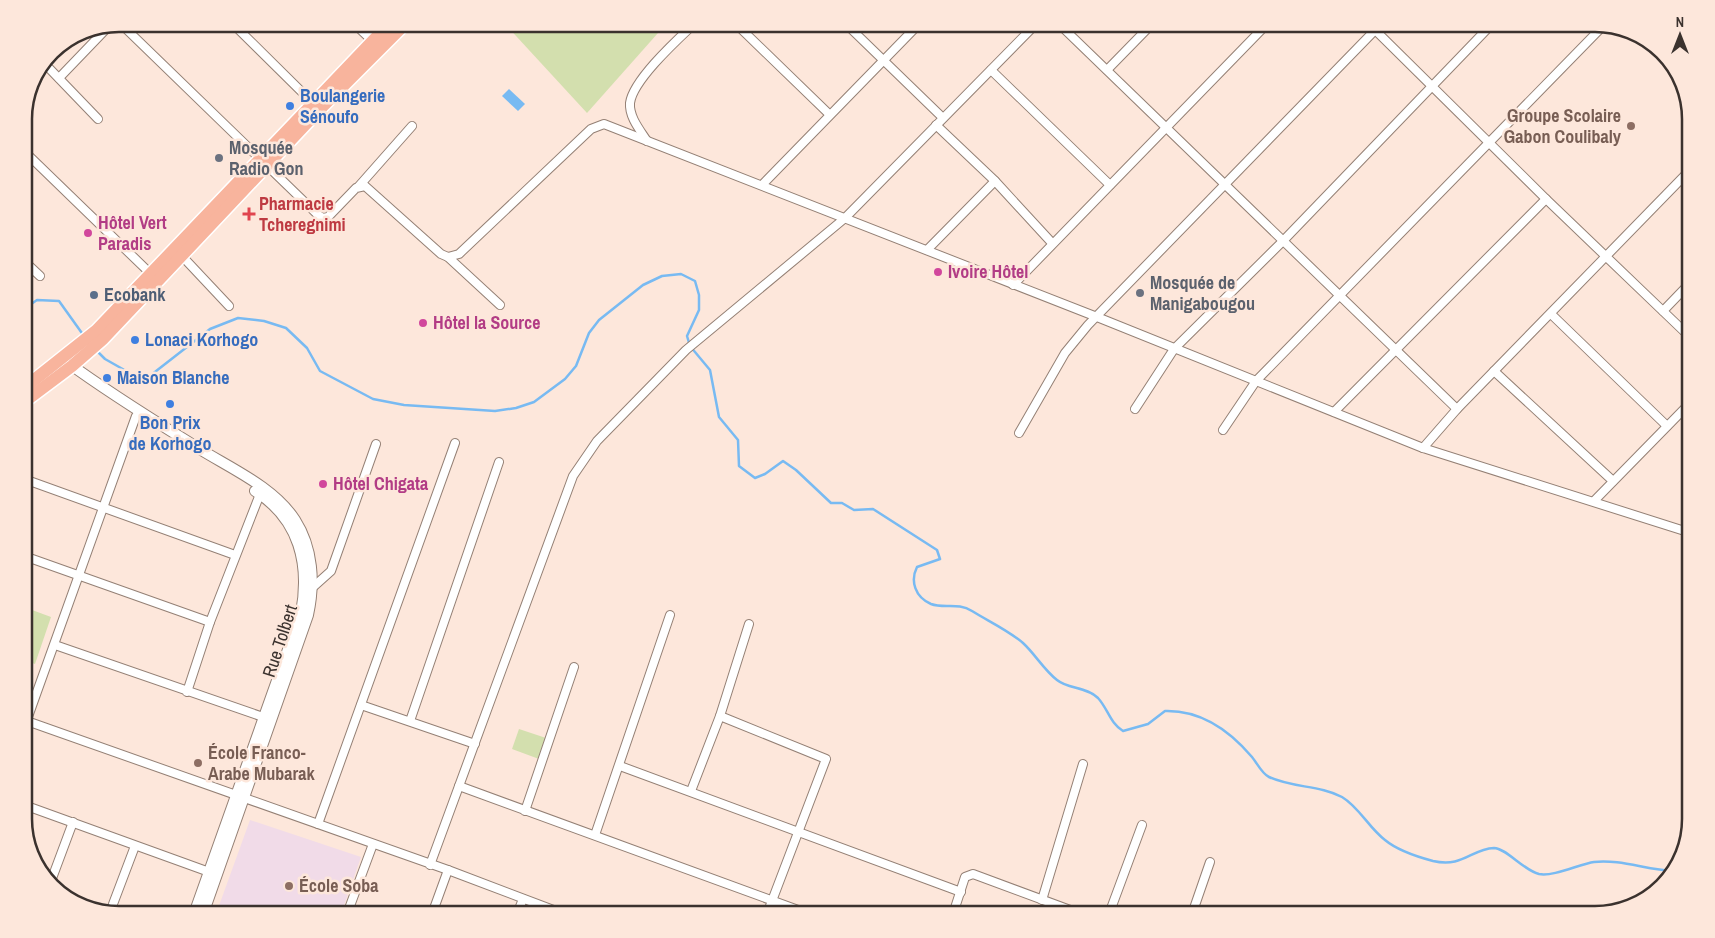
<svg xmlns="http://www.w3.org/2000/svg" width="1715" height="938" font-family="'Archivo Narrow',sans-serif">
<rect width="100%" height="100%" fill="#fde7db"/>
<polygon fill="#f1dbe8" points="250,820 361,857 341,914 216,914"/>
<g fill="#d3dfae">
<polygon points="505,24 666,24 587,113"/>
<polygon points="24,607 51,617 35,664 24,660"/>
<polygon points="519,729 546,738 539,759 512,749"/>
</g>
<polygon fill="#78baf2" points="509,89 525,104 518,111 502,96"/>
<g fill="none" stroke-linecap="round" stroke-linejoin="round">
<g stroke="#78baf2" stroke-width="2.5">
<polyline points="24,309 37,300 59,301 84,336"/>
<path d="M96,350L105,359L135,376L151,375L210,329L238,318L264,321L286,328L307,348L320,371L373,399L404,405L495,411L516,408L534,402L565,379L576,366L589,333L599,320L643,285L662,276L681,274L695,281L699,295V310L687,336L690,346L710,370L719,417L738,440L739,466L755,478L765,474L783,461L796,470L831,503H842L854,510L873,509L937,550L940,559L917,567C910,581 915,597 931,604C944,609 958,602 972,611C988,621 1008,630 1023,643C1035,654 1044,670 1057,680C1068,689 1087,687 1098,698C1108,709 1110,723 1123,731L1148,724L1165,711C1201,710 1230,731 1252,757C1257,763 1262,774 1269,777C1292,788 1320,785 1342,797C1359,807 1369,828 1385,840C1397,850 1418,857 1433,861C1463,868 1471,849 1494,848C1506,848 1523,870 1539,874C1553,877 1580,864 1594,862C1620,859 1647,870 1673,871"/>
</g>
<defs>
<g id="minor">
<polyline points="121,24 318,215 323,218 328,217 356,188 365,186 441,254 448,257 500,305"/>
<polyline points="233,24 316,106"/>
<polyline points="736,24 829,114"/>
<polyline points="846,24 943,118"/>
<polyline points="1059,24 1457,409"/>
<polyline points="1369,24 1546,199 1691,338"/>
<polyline points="46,65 98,119"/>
<polyline points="991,70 1110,185"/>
<polyline points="1107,70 1152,24"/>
<polyline points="59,78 109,26"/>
<polyline points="936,125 995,181 1052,243"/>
<path d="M647,141C640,130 629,117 630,103C633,80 677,40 694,24"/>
<polyline points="24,151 154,277"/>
<polyline points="762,185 919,24"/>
<polyline points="359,186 412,126"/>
<polyline points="927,250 995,181"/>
<polyline points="182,256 229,306"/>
<polyline points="448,257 459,254 591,129 604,124 1097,317 1423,448 1691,533"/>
<polyline points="24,261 40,276"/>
<polyline points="1013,285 1267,24"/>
<polyline points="1663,311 1691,282"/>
<polyline points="1551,314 1667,426"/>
<polyline points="1494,371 1613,481"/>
<polyline points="1135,409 1174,349 1282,242 1492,24"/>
<polyline points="1334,412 1546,199"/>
<polyline points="1223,430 1256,381 1603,26"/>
<polyline points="1019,433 1065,353 1088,325 1381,24"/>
<polyline points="1423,448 1457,409 1691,169"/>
<polyline points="24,479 235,555"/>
<polyline points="1594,501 1691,402"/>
<polyline points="24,556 210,622"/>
<polyline points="312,588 331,571 376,444"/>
<polyline points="55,645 263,717"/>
<polyline points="187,692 210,622 260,494"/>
<polyline points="361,705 475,744"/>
<polyline points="720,716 826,759 767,914"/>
<polyline points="24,720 448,870 564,914"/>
<polyline points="410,721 499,462"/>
<polyline points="24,728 136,416"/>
<polyline points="620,766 961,892"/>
<polyline points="459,786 809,914"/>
<polyline points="691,791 720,716 749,624"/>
<polyline points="24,805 212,873"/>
<polyline points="525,811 574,667"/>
<polyline points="318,824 455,443"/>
<polyline points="595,835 670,615"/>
<polyline points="430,865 573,476 597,441 686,350 845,218 1036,24"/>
<polyline points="51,881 73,822"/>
<polyline points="1042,900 1083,764"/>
<polyline points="110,912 135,846"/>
<polyline points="347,914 373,844"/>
<polyline points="432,914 448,870"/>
<polyline points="517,914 523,899"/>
<polyline points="953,914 965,877 973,874 1081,914"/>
<polyline points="1109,914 1142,825"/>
<polyline points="1192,914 1210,862"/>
</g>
<g id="tertiary">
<polyline points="356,24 378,45"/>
<path d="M67,362C109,393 153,420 198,448C230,468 274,487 295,520C313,548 315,583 308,615L203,914"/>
<path d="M194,914L301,613C310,565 300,519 255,491"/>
</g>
<g id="primary">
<polyline points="24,388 97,330 389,24"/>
<polyline points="24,402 72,366 103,339 320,109 405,24"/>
</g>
</defs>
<use href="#minor" stroke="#948075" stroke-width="10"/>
<use href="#tertiary" stroke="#948075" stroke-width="12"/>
<use href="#primary" stroke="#fff" stroke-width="15"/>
<use href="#minor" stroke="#fff" stroke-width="8"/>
<use href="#tertiary" stroke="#fff" stroke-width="10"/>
<use href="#primary" stroke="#f8b49d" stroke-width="12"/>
</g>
<g fill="#3f7fe0" stroke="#fde7db" stroke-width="2">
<circle cx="290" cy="106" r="5"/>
<circle cx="135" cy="340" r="5"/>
<circle cx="107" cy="378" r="5"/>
<circle cx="170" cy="404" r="5"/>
</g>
<g fill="#8d6e63" stroke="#fde7db" stroke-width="2">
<circle cx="1631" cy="126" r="5"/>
<circle cx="198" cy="763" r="5"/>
<circle cx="289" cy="886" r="5"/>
</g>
<g fill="#6b7280" stroke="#fde7db" stroke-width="2">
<circle cx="219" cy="158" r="5"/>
<circle cx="1140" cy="293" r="5"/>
</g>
<path fill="#e0444e" stroke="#fde7db" stroke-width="2" d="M246.5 206.5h5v5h5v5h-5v5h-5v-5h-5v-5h5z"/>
<g fill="#d1479c" stroke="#fde7db" stroke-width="2">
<circle cx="88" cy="233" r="5"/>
<circle cx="938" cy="272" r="5"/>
<circle cx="423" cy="323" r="5"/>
<circle cx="323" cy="484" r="5"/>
</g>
<circle fill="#5c6f8a" stroke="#fde7db" stroke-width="2" cx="94" cy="295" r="5"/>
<g text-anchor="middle" stroke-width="5" stroke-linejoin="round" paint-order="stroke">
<g font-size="18" font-weight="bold" fill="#366cbe" stroke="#fde7db" text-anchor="start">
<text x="300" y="102">Boulangerie<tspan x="300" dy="21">Sénoufo</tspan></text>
<text x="145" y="346">Lonaci Korhogo</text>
<text x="117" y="384">Maison Blanche</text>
<text x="170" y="429" text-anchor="middle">Bon Prix<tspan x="170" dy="21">de Korhogo</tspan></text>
</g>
<g font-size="18" font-weight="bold" fill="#785e54" stroke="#fde7db" text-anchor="start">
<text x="1621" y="122" text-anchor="end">Groupe Scolaire<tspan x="1621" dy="21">Gabon Coulibaly</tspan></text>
<text x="208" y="759">École Franco-<tspan x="208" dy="21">Arabe Mubarak</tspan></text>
<text x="299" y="892">École Soba</text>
</g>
<g font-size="18" font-weight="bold" fill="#5b616d" stroke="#fde7db" text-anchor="start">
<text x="229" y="154">Mosquée<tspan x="229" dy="21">Radio Gon</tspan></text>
<text x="1150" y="289">Mosquée de<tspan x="1150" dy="21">Manigabougou</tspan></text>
</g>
<g font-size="18" font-weight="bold" fill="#be3a42" stroke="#fde7db" text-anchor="start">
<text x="259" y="210">Pharmacie<tspan x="259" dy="21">Tcheregnimi</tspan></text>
</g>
<g font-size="18" font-weight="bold" fill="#b23c85" stroke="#fde7db" text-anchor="start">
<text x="98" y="229">Hôtel Vert<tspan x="98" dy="21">Paradis</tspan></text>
<text x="948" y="278">Ivoire Hôtel</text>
<text x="433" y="329">Hôtel la Source</text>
<text x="333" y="490">Hôtel Chigata</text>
</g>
<g font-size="18" font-weight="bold" fill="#4e5e75" stroke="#fde7db" text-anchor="start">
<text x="104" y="301">Ecobank</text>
</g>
<g font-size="18" fill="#3b322e" stroke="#fde7db">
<text transform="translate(280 641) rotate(-72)" y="6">Rue Tolbert</text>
</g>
</g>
<path d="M0 0H1715V938H0ZM119 32H1595A87 87 0 0 1 1682 119V819A87 87 0 0 1 1595 906H119A87 87 0 0 1 32 819V119A87 87 0 0 1 119 32Z" fill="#fde7db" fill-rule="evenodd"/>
<path fill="none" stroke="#3b322e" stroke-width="2.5" d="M119 32H1595A87 87 0 0 1 1682 119V819A87 87 0 0 1 1595 906H119A87 87 0 0 1 32 819V119A87 87 0 0 1 119 32Z"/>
<g transform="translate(1680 35)" stroke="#fde7db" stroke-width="4" paint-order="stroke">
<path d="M0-4L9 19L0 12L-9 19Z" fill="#3b322e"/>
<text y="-8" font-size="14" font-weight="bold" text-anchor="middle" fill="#3b322e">N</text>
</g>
</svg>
